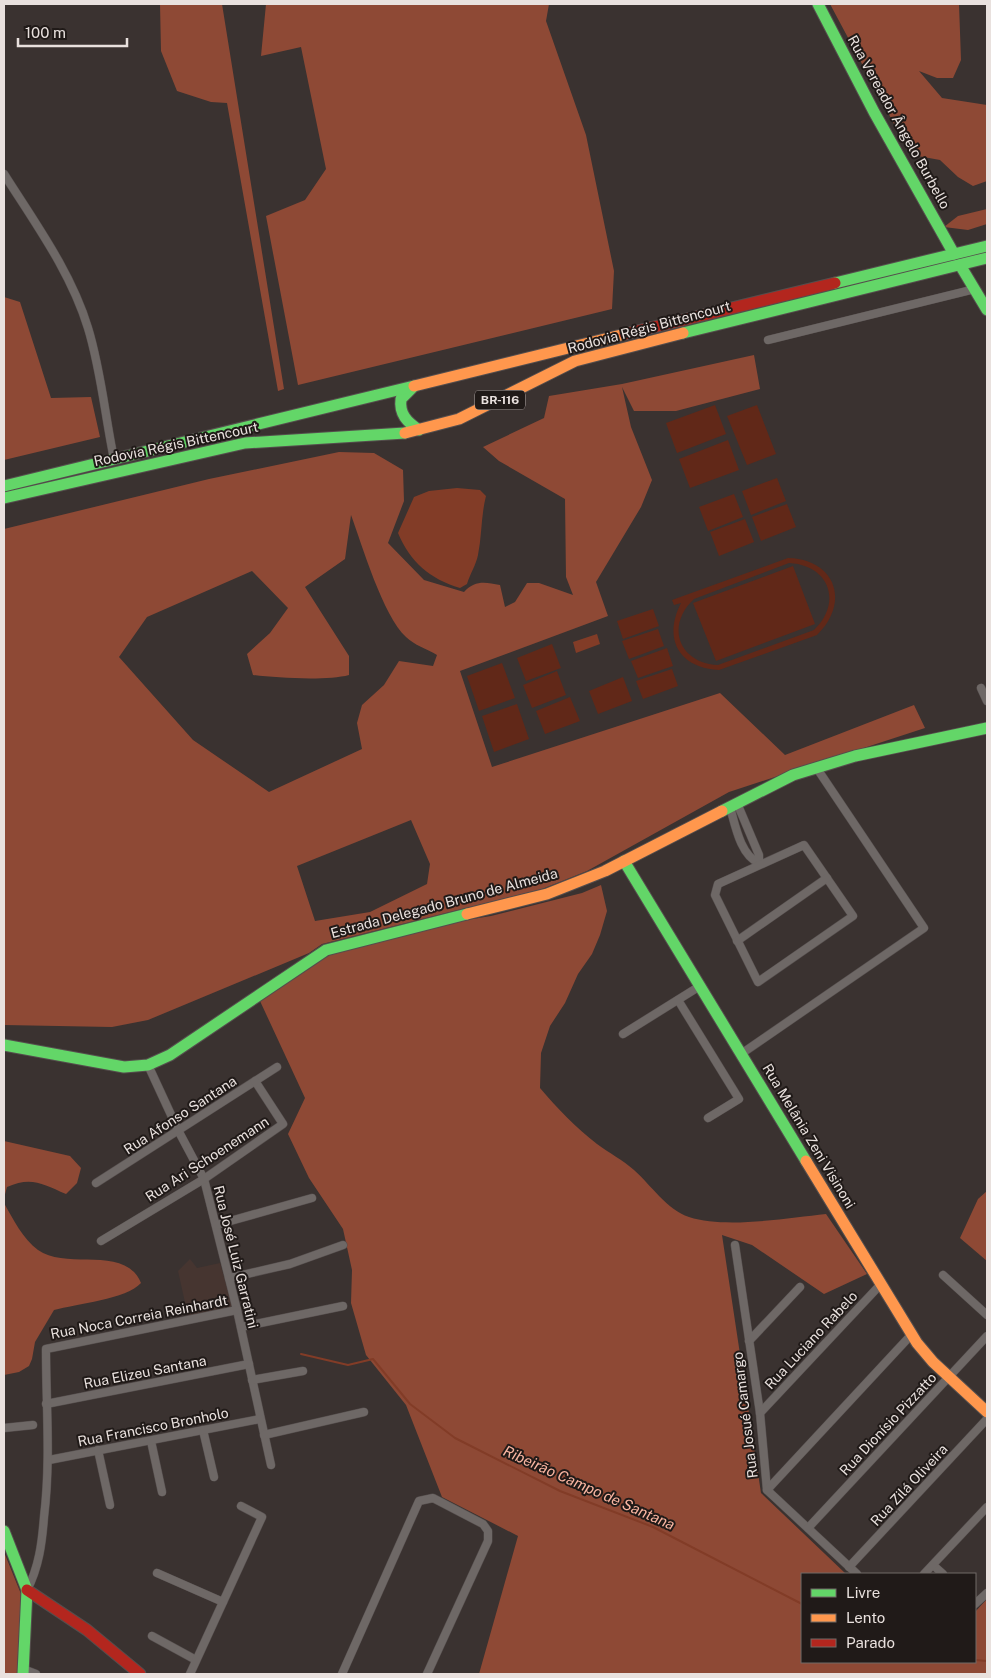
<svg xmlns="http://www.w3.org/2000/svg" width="991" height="1678" font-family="'Public Sans',sans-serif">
<rect width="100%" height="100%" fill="#3a3230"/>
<polygon fill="#463530" points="190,1259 197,1268 220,1263 232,1305 230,1307 188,1316 178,1271"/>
<g fill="#612818" fill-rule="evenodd">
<polygon points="715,405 726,434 677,453 666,423"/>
<polygon points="757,405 776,454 747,465 727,416"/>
<polygon points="728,440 739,470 690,488 679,459"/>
<polygon points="777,478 786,501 751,515 742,491"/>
<polygon points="734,494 743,517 708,531 699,507"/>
<polygon points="787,504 796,527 761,541 752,517"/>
<polygon points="745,519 754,542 719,556 710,532"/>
<path d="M788,558C835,559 851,602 817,635L719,670C678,668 663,638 681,603L674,605L672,600ZM789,563C829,565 843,602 814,630L718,665C679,663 665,626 694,599Z"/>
<polygon points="793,566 815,624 716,661 693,603"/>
<polygon points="653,609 659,626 623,639 617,621"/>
<polygon points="658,629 664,646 629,659 622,641"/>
<polygon points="552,644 561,668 526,681 517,658"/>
<polygon points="667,648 673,666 638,678 631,661"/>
<polygon points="502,663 515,698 479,711 467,676"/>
<polygon points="672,669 678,686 643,699 636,681"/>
<polygon points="557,671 566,695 532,708 523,685"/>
<polygon points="623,677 632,701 598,714 589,691"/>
<polygon points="570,697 580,721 545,734 536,711"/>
<polygon points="517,704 529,739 494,752 482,716"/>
</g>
<g fill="#8e4935" fill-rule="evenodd">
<polygon points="160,4 222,4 284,389 278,391 227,103 211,102 177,91 161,51"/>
<polygon points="266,4 549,4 546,21 586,135 614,271 612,309 298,385 266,216 305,200 326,169 301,47 261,56"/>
<polygon points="830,4 959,4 961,60 953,78 937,78 919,71 942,98 987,105 987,181 973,186 958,177 940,160 918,156 908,150"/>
<polygon points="987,209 987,224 968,230 944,227 958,216"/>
<polygon points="4,297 20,302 51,398 91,397 100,437 4,460"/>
<path d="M754,355L760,389L676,411H634L622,387L631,427L652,480L641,507L596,582L608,616L460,671L492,767L720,693L785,755L914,705L925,728L729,792L587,871L542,889L322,944L309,953L148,1020L112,1027L4,1025V529L209,479L339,452L374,453L403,470L404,501L388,543L424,580L464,592C475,580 485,582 500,585L505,607L515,602L527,583H539L573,595L566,577L565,499L499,461L483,447L544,418L549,396L622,384ZM351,515C362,545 383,616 406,637C414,645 427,649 437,655L433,666L399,661L384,685L362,705L357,723L362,749L269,792L193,740L119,657L147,617L252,571L288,608L270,633L247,654L253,675C277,678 327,681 349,675V656L305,587L345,559ZM411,820L430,864L427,884L370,912L315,921L297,866Z"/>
<path d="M601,885L607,911L600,935L592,954L578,974L565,1003L550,1026L541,1053L540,1088C557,1108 576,1128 597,1144C609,1153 623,1160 634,1170C651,1185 667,1210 689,1217C726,1229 787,1218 826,1214L867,1274L824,1294L752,1245L722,1235L761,1493L846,1574H802V1662H975V1612L987,1599V1674H479L518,1536L442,1497L406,1405L366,1355L351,1303L352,1270L343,1229L309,1178L288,1134L305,1098L260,1001L329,952L436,925L491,916L582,893Z"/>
<path d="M4,1141L70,1156L81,1168L77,1183L66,1194C43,1184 31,1176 7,1187L4,1198Z"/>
<polygon points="987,1191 987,1261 960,1238 978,1199"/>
<path d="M4,1203C13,1219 23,1239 38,1250C67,1271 125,1244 141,1283C127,1299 76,1304 54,1310L35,1342L32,1359L29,1366L19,1372L4,1375Z"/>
<polygon points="4,1552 21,1594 17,1674 4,1674"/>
</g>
<g fill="#823c27">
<path d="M457,488L480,490L486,496C481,515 482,535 478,555C476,565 470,574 467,584L460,588C430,579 410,562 398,533L414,497L429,491Z"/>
<polygon points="597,634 600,644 576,653 573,642"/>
</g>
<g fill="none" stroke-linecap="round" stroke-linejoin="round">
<g stroke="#823c27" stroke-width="2">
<polyline points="301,1354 348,1365 373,1359 410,1404 455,1438 560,1491 653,1527 802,1604"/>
<polyline points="975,1660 987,1661"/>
</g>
<defs>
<g id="street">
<path d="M4,174C35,223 71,272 88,328C101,370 105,416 114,459"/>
<polyline points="768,340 975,289"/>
<polyline points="981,688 987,701"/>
<path d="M730,807C735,824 740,855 759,863V855L737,803"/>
<polygon points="804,845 853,916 758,982 715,895 718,884"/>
<polyline points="737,941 827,878"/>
<polyline points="678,1000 739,1099 708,1118"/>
<polyline points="623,1034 700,986"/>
<polyline points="741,1054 924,928 816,767"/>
<polyline points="148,1065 179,1132 204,1179 237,1310 271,1465"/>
<polyline points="96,1183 277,1067"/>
<polyline points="216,1225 312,1198"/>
<polyline points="101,1241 204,1179 283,1124 255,1081"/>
<polyline points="735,1245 760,1413 767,1490 857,1574"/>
<polyline points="943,1275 987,1315"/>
<polyline points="229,1278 290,1264 343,1245"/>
<polyline points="241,1327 343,1306"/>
<polyline points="749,1341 800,1287"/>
<polyline points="252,1380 303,1371"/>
<polyline points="46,1404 249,1364"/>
<polyline points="760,1413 881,1284"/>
<polyline points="4,1428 33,1425"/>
<polyline points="203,1430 214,1477"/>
<polyline points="264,1435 364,1412"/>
<polyline points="151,1441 162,1492"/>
<polyline points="98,1450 110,1505"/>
<polyline points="49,1460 260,1419"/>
<polyline points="767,1490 912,1334"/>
<polyline points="808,1528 987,1336"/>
<polyline points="933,1565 943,1574"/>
<polyline points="849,1567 987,1419"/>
<polyline points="157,1573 223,1602"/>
<polyline points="924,1574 987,1507"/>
<path d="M27,1590C39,1567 42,1543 44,1517C51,1459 46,1406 46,1349L237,1310"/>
<polyline points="975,1604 987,1593"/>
<polyline points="152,1636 196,1660"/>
<polyline points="23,1669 36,1674"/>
<polyline points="190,1674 262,1517 241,1506"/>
<polyline points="342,1674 419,1501 433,1498 483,1524 488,1531 488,1541 427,1674"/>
</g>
<g id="fast">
<polyline points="818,4 874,112 954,254"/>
<polyline points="960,265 987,310"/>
<polyline points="835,283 987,246"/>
<polyline points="683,333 987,258"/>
<path d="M413,387L401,399C399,414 407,422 419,430"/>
<polyline points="4,486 414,386"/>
<polyline points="4,498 245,443 405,433"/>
<polyline points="722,811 793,775 855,756 987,728"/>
<polyline points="624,861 806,1161"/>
<polyline points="4,1045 124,1067 148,1065 170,1055 326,950 467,914"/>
<polyline points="4,1531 27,1590 23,1674"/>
</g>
<g id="slow">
<polyline points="414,386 625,334"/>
<polyline points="405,433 459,419 575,361 683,333"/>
<polyline points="467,914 547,894 605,871 722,811"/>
<polyline points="806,1161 917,1343 933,1362 987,1412"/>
</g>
<g id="jam">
<polyline points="625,334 835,283"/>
<polyline points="27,1590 87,1630 140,1674"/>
</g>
</defs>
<use href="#street" stroke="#554e4d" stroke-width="9"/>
<use href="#fast" stroke="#554e4d" stroke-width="13"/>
<use href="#slow" stroke="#554e4d" stroke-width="13"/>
<use href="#jam" stroke="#554e4d" stroke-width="13"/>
<use href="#street" stroke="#6e6866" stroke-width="8"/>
<use href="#fast" stroke="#63d668" stroke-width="11"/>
<use href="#slow" stroke="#ff974d" stroke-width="11"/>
<use href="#jam" stroke="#b3261e" stroke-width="11"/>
</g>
<g text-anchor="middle" stroke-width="4" stroke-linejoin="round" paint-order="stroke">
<rect fill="#201a18" stroke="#ada5a3" stroke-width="1" x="475" y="390.5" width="50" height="19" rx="4"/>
<g font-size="12" font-weight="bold" fill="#e9e1de">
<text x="500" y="404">BR-116</text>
</g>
<g font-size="14" fill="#e9e1de" stroke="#201a18">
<text transform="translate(899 122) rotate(61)" y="5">Rua Vereador Ângelo Burbello</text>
<text transform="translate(649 327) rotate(-15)" y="5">Rodovia Régis Bittencourt</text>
<text transform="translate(176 444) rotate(-12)" y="5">Rodovia Régis Bittencourt</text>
<text transform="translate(444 903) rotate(-15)" y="5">Estrada Delegado Bruno de Almeida</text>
<text transform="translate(180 1115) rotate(-33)" y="5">Rua Afonso Santana</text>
<text transform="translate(809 1136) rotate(59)" y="5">Rua Melânia Zeni Visinoni</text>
<text transform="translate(207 1159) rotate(-33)" y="5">Rua Ari Schoenemann</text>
<text transform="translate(236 1257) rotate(76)" y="5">Rua José Luiz Garratini</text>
<text transform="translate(139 1317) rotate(-11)" y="5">Rua Noca Correia Reinhardt</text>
<text transform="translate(811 1340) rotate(-47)" y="5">Rua Luciano Rabelo</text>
<text transform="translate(145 1372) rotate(-11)" y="5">Rua Elizeu Santana</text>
<text transform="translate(745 1415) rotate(-97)" y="5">Rua Josué Camargo</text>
<text transform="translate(888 1424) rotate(-47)" y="5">Rua Dionísio Pizzatto</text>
<text transform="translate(153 1427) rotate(-11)" y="5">Rua Francisco Bronholo</text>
<text transform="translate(909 1485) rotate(-47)" y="5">Rua Zilá Oliveira</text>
</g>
<g font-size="15" font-style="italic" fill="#f9b5a1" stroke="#201a18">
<text transform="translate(589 1488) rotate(24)" y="5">Ribeirão Campo de Santana</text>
</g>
</g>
<rect width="991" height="1678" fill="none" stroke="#e9e1de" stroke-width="10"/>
<rect x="801" y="1573" width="175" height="90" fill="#201a18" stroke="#706a67"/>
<rect x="811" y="1589" width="25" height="8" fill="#63d668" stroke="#706a67"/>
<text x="846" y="1598" font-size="15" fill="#e9e1de">Livre</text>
<rect x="811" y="1614" width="25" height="8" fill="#ff974d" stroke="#706a67"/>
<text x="846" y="1623" font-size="15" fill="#e9e1de">Lento</text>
<rect x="811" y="1639" width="25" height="8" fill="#b3261e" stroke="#706a67"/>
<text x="846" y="1648" font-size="15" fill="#e9e1de">Parado</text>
<path d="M18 38v8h109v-8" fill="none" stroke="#e9e1de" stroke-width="2.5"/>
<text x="25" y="38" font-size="15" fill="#e9e1de" stroke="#201a18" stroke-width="4" paint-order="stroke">100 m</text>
</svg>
